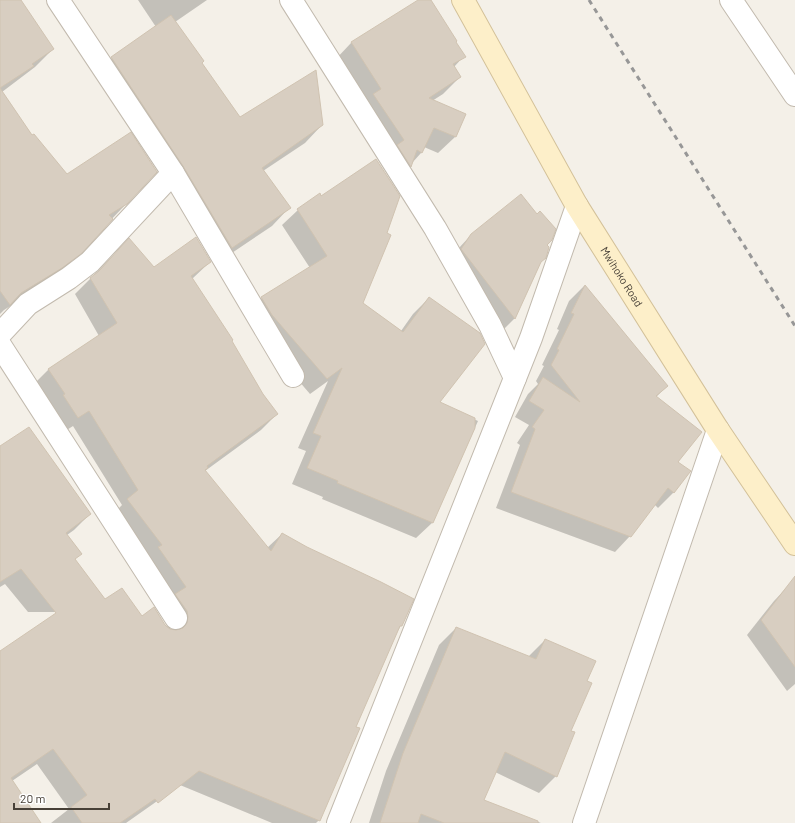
<svg xmlns="http://www.w3.org/2000/svg" width="795" height="823" font-family="Barlow,sans-serif">
<rect width="100%" height="100%" fill="#f4f0e8"/>
<g fill="#0003">
<polygon points="0,0 20,0 53,49 35,67 2,92 32,136 67,175 127,203 63,270 43,285 4,310 0,314"/>
<polygon points="138,0 207,0 175,22 201,63 240,118 322,125 305,143 263,171 289,208 272,226 214,265 166,183 95,75 112,58 156,27"/>
<polygon points="420,0 430,0 464,56 454,67 460,77 443,94 432,101 465,115 455,137 438,153 424,147 421,153 412,163 410,166 394,183 335,60 351,43"/>
<polygon points="298,210 362,303 401,331 413,314 429,298 439,403 478,421 432,523 416,538 322,499 323,497 292,484 306,451 298,448 328,381 310,394 256,331 246,314 262,298 310,268 282,225"/>
<polygon points="537,215 546,245 540,263 514,319 501,332 458,249 471,235"/>
<polygon points="114,255 154,268 210,262 192,279 231,341 262,394 277,414 261,430 205,471 267,548 282,534 306,548 412,599 399,629 396,632 355,727 319,820 316,823 272,823 180,785 126,823 51,823 69,809 37,764 12,781 40,823 0,823 0,652 59,612 28,612 5,584 0,587 0,447 90,514 74,530 67,535 81,553 74,560 105,601 141,617 165,625 172,630 112,515 122,505 73,426 62,433 33,385 49,369 99,336 75,294"/>
<polygon points="584,286 667,386 656,397 677,462 674,492 658,508 654,504 630,536 615,552 496,508 520,445 517,443 529,425 515,417 528,394 538,384 536,381 544,366 542,365 559,330 557,329 569,301"/>
<polygon points="788,586 795,596 795,684 787,691 747,635 774,601"/>
<polygon points="456,628 528,657 545,640 586,682 556,776 539,793 495,772 482,801 541,823 369,823 386,771 439,645"/>
</g>
<g fill="#d8cec1" stroke="#d0c3b1">
<polygon points="0,0 21,0 54,49 32,64 34,66 0,88 32,135 34,134 67,174 131,132 157,172 127,204 109,215 113,219 82,253 62,268 21,293 10,305 0,291"/>
<polygon points="418,0 431,0 457,41 456,42 466,57 453,64 461,77 429,98 466,114 456,137 434,128 422,153 417,150 411,167 397,145 404,140 373,94 381,89 351,42"/>
<polygon points="171,15 204,61 202,63 240,117 316,70 323,125 262,168 291,208 232,248 183,166 111,57"/>
<polygon points="376,159 400,196 387,233 391,235 363,303 403,332 429,297 480,333 485,344 440,402 475,418 475,428 433,523 337,483 338,481 307,468 321,436 313,433 342,368 327,379 272,315 261,297 327,256 297,209 320,193 321,196"/>
<polygon points="521,194 537,214 540,211 556,229 552,240 547,245 549,247 546,258 541,262 515,319 461,249 471,234"/>
<polygon points="196,237 211,262 191,276 233,340 232,341 263,394 278,414 207,466 208,468 205,470 271,551 282,533 307,547 381,582 414,599 402,626 400,626 356,727 360,728 320,821 199,771 158,803 155,799 120,823 82,823 71,807 87,795 53,749 11,778 41,823 0,823 0,651 56,613 21,569 0,582 0,446 29,427 91,514 66,533 82,554 75,559 105,599 122,588 142,616 154,607 165,625 170,629 176,630 183,628 187,623 188,617 187,611 175,594 186,587 158,547 162,545 127,499 138,490 89,411 78,418 63,395 65,394 48,369 117,323 90,278 99,271 129,238 154,267"/>
<polygon points="585,285 668,386 656,396 702,432 678,462 691,471 690,472 674,493 668,488 631,537 511,492 535,429 532,427 544,410 529,401 543,377 580,402 551,365 559,350 557,349 574,314 571,313"/>
<polygon points="795,576 795,667 761,620"/>
<polygon points="456,627 536,659 545,639 596,661 587,681 592,683 571,731 575,732 557,777 505,752 484,800 538,821 538,823 444,823 421,814 418,823 380,823 403,753"/>
</g>
<g fill="none" stroke-linecap="round" stroke-linejoin="round">
<defs>
<g id="street">
<polyline points="58,0 173,173 293,376"/>
<polyline points="291,0 435,228 490,325 515,378"/>
<polyline points="731,0 795,95"/>
<polyline points="0,334 28,304 69,278 90,262 173,173"/>
<polyline points="0,345 176,618"/>
<polyline points="338,823 531,338 577,206"/>
<polyline points="584,823 718,430"/>
</g>
<g id="secondary">
<path id="s1" d="M463,0L577,206L718,430L795,544"/>
</g>
</defs>
<use href="#street" stroke="#c2baae" stroke-width="24"/>
<use href="#secondary" stroke="#d3c199" stroke-width="24"/>
<use href="#street" stroke="#fff" stroke-width="22"/>
<use href="#secondary" stroke="#fdefc9" stroke-width="22"/>
<polyline stroke="#979797" stroke-width="3" stroke-dasharray="5 5" stroke-linecap="butt" points="589,0 795,326"/>
</g>
<g text-anchor="middle" stroke-width="3" stroke-linejoin="round" paint-order="stroke">
<g font-size="11" fill="#474037" stroke="#fff">
<text dy="4" stroke="none"><textPath href="#s1" startOffset="319">Mwihoko Road</textPath></text>
</g>
</g>
<path d="M14 803v6h95v-6" fill="none" stroke="#474037" stroke-width="2"/>
<text x="20" y="803" font-size="12" fill="#474037" stroke="#ffffff" stroke-width="3" paint-order="stroke">20 m</text>
</svg>
